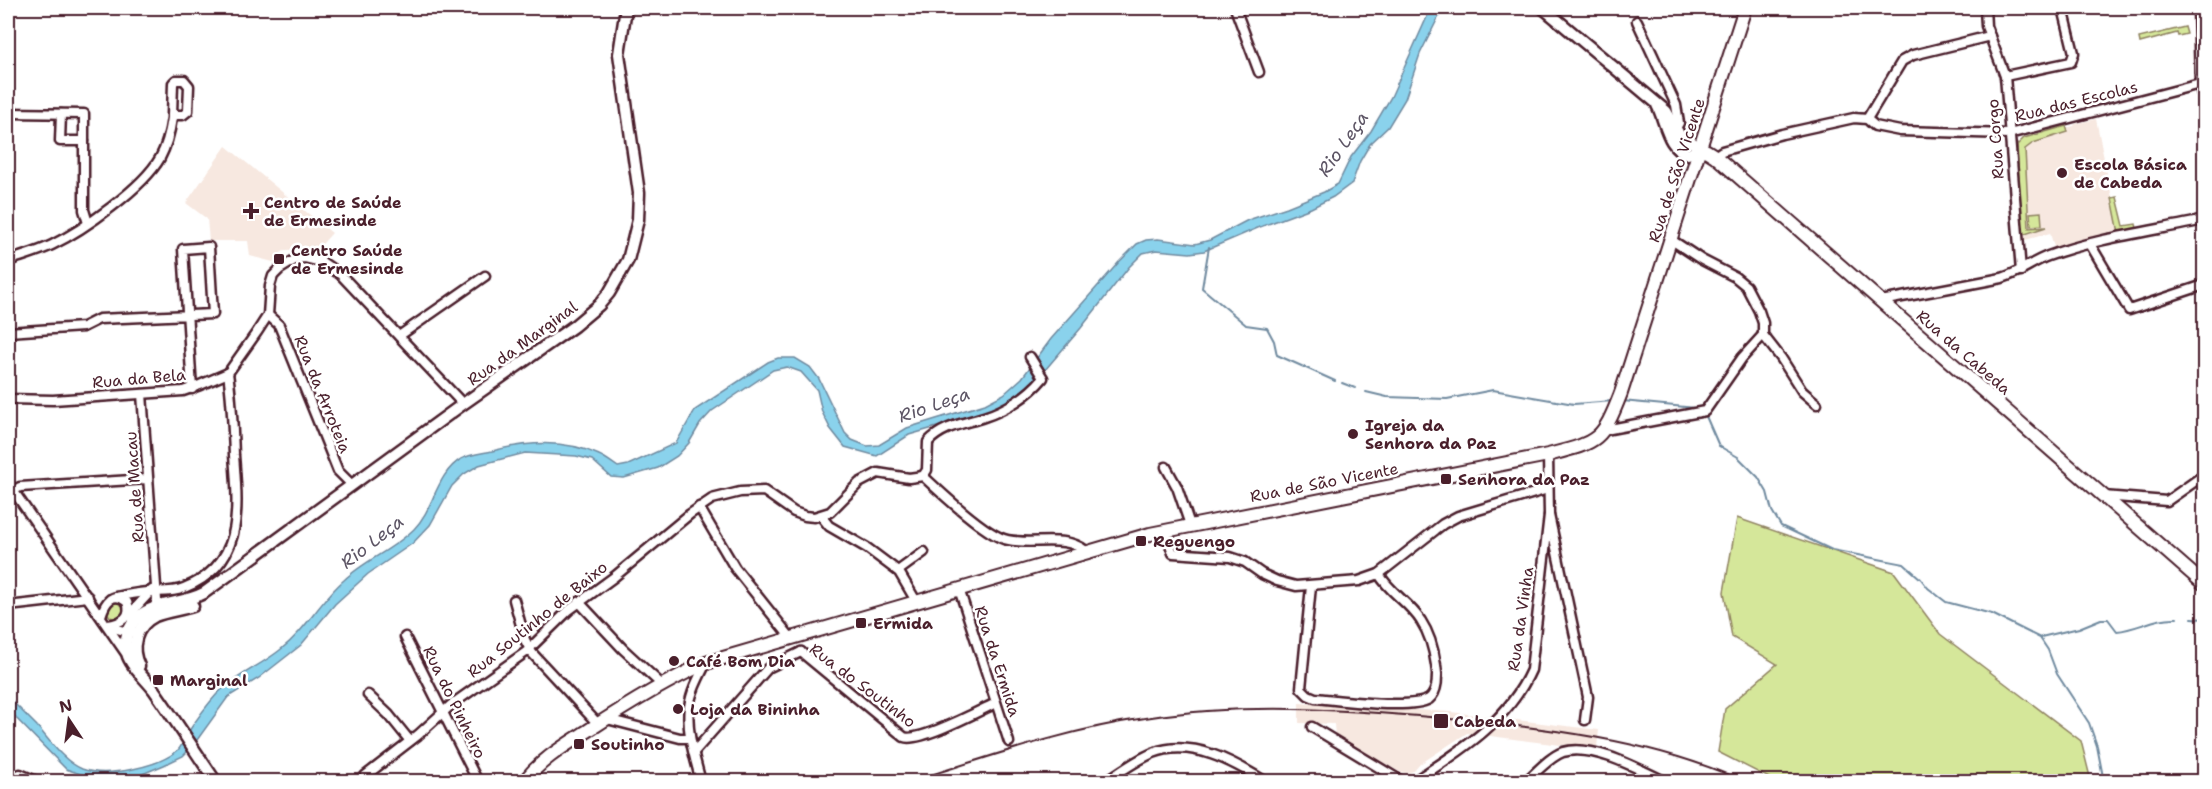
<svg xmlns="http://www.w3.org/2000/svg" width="2212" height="789" font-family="'Shantell Sans',sans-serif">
<rect width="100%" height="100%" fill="#fff"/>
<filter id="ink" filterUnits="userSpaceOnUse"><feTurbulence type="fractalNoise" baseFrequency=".0167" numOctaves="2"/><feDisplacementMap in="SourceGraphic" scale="12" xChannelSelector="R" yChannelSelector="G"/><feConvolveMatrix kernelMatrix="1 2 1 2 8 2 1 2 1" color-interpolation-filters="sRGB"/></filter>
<g filter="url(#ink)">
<g fill="#f7e8e0">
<polygon points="2096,119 2119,233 2054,247 2050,233 2022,241 2017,145 2024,138 2074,126 2075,124"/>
<polygon points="226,146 332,233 316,251 310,249 286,250 279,254 273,262 250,256 248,241 209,241 207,219 186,203"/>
<polygon points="1299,703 1451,712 1599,730 1597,747 1581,744 1560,745 1467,733 1420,764 1414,771 1407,773 1400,772 1335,736 1334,724 1299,723"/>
</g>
<g fill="#d5e79a" stroke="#908362" stroke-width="1.5">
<polygon points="2185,27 2187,34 2178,36 2177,33 2140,43 2139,38"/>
<polygon points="2066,126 2068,132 2033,143 2025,149 2029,228 2046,227 2022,235 2017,145 2024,138"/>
<polygon points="2117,197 2124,226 2136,224 2137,228 2119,233 2112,198"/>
<polygon points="2041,212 2042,225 2031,226 2030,213"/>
<polygon points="1737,518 1894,572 1940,634 2081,741 2091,781 1775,781 1718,752 1725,709 1777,664 1732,637 1724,592"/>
<circle cx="116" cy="610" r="9"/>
</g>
<path fill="#8ad2ec" stroke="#708a9f" stroke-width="1.5" d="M1431,8H1443L1420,54L1405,99L1388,127L1370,144L1360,161L1352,183L1333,197L1311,208L1260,227L1204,251L1190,253L1156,250L1143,253L1129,267L1081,328L1033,384L1018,396L996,410L909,435L877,456L845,447L830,428L822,412L817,390L801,372L787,367L773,370L712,411L700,424L689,443L677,456L658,468L624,478L611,477L592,460L576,456L525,453L479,465L464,474L452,486L430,525L413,543L368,574L335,604L301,645L259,678L228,697L192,747L183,756L164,765L140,775L115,777L86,776L66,769L8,710V697C17,706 27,716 37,726C50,741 63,761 82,769C106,778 159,767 178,750C182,746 184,739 187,734C196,720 206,706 217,694C235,676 260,666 280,650C306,630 320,601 344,580C365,560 393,550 414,529C434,509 436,474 461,459C470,454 483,453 492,451C526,442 566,439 599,455C606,458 612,463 618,467L628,465L676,443L695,410L768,362L778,358H795L810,367L819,379L845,433L852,440L867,446L879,445L907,428L985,404L1004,394L1022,378L1051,339L1119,262L1137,244L1146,240L1158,239L1195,244L1210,240L1248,220L1287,207L1324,192L1338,184L1351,157L1371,131L1391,97Z"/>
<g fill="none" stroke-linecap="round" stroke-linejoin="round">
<g stroke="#708a9f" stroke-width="2">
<polyline points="1209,247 1202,288 1246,325 1267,328 1274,341 1277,355 1335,381"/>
<polyline points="1342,383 1355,388"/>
<polyline points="1366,392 1387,397 1447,399 1493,390 1574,404 1613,401"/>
<polyline points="1622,401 1696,408"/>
<polyline points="1705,414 1719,446 1738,457 1758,477 1767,492 1772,511 1781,526 1832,550 1904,564 1921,579 1928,588 1946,602 1992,614 2040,638 2048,650 2057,674 2089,723 2097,746 2104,782"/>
<polyline points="2192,618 2204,619"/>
<path d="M2041,637L2079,628L2101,619H2108L2117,631C2138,629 2155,617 2177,618"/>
</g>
<defs>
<g id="minor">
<polyline points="1235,8 1259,72"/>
<polyline points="1985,8 1986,26 2005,76 2021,271"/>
<polyline points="2198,8 2200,84 2204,104"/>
<polyline points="1637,21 1676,105 1679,123 1676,128"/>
<polyline points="2005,76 2071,62 2074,53 2063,8"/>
<polyline points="8,113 84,114 84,210 88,223"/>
<polyline points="61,114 60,141 84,141"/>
<polyline points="1867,119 1902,61 1913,55 1990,36"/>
<polyline points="1715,156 1722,151 1782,134 1854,118 1867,119 1875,126 1900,131 2009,134 2200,84"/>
<polyline points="1670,239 1702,260 1735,277 1746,286 1759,311 1763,323 1763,335 1781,358 1802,391 1817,404"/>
<polyline points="2090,244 2129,310 2204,285"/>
<path d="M8,261C22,256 38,252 52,245C83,230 143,188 160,158C167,145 170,132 172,118V115L173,83L176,80H184L189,86L188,111L183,115H172"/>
<path d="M1881,301L2002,278C2019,273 2032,262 2048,256C2097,238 2153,231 2204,220"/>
<polyline points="268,315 279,325 338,471 352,485"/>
<polyline points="8,332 83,327 99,319 213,314 209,247 183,249 192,389"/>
<polyline points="399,336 485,276"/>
<polyline points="142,394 157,600 153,611"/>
<polyline points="8,399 53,400 183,391 200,385 228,373 257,332 268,315 270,286 273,276 280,269 296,259 305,258 322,262 341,275 463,404"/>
<polyline points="1605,430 1705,411 1742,358 1763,335"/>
<polyline points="1548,455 1549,515 1588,697 1585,720"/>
<polyline points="1166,467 1177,487 1190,525"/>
<path d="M923,476L927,470L928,442C943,426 963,424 984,417C1006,410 1028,396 1043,378L1030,357"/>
<path d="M923,476C940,492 984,533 1004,539C1029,547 1064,533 1086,551"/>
<polyline points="8,483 125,652"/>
<polyline points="13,491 20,487 148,479"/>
<polyline points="2103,496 2167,501 2204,475"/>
<polyline points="699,507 735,568 791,638"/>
<polyline points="821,516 829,526 867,548 899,572 916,601"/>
<polyline points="1165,531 1173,553 1230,557 1245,562 1262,574 1277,581 1296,586 1359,581 1379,574 1443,524 1458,516 1548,489"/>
<polyline points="898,571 924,552"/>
<path d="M1311,586L1301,688L1308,695L1315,698C1339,700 1411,710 1429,699C1438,692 1438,675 1436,665C1434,651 1429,633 1421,621C1410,603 1389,592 1379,574"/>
<polyline points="959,589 1009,742"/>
<path d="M116,597C126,595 137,593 147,592C160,591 172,593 184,588C245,564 238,509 234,455C233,428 232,400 228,373"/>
<polyline points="514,600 525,640 532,653 598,724"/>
<polyline points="579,602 623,649 661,684"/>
<polyline points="8,606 88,597"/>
<path d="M101,616C105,602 113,590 127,602C133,617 121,623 108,625"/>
<polyline points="128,616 152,590"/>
<polyline points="110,627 124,631 132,631"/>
<polyline points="405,637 478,782"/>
<path d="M801,652L904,737C919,743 979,711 996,703"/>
<polyline points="368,695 389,715 410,741"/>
<polyline points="607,719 680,738 690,738"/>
<polyline points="1312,727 1403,782"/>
<polyline points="694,752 768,668 801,652"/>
<polyline points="365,776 418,735 451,705 526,652 569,610 614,577 690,514 712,499 740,492 764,491 794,512 805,516 814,517 830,512 859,483 878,473 909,478 923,476"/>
<polyline points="13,782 15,776 20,774 38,782"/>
<path d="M701,782C695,758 686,732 689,707C691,692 699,677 706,663"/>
<path d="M1105,782C1120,772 1136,760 1153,753C1192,738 1234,762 1266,782"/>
<path d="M1413,782C1459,752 1508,722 1531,670L1549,515"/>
<path d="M1525,782C1536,773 1549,757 1563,752C1592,743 1639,769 1666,782"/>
</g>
<g id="tertiary">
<path d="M1543,8L1666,111L1680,136L1693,143L1700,149L1688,154C1667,148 1666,122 1657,105"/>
<path d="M139,666C130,648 135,626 155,616C167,611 181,610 193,606"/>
<path d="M216,782C195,751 175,720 154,690C146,679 130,666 127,653C123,639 129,625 139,616C155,602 184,604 204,593L463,404L574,326L599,305L609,293L628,260L638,220L639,193L619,54L626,8"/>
</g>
<g id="secondary">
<polyline points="1700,149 1707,151 1715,156 2204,584"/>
<path d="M524,782C541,759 566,745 589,730C627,705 664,682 706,663L1150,534L1548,455C1598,442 1602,442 1621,393L1745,8"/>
</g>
</defs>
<use href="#minor" stroke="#4a1f2b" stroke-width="13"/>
<use href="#tertiary" stroke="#4a1f2b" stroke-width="15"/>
<use href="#secondary" stroke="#4a1f2b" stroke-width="16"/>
<use href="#minor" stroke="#fff" stroke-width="8"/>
<use href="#tertiary" stroke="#fff" stroke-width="10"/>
<use href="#secondary" stroke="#fff" stroke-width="12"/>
<path stroke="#4a1f2b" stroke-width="2" d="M908,782C986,758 1064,730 1145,718C1242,703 1342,709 1440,718C1543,728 1649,738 1745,782"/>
</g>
</g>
<g fill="#4a1f2b" stroke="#fff" stroke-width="2">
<circle cx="2062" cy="173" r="6"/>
<path d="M248 202h6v6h6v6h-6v6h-6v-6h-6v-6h6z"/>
<rect x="273" y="253" width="12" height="12" rx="3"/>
<circle cx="1353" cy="434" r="6"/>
<rect x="1440" y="473" width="12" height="12" rx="3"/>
<rect x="1135" y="535" width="12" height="12" rx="3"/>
<rect x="855" y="617" width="12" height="12" rx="3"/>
<circle cx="674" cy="661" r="6"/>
<rect x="152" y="674" width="12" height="12" rx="3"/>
<circle cx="678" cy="709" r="6"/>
<rect x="1433" y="713" width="16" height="16" rx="3"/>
<rect x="573" y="738" width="12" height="12" rx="3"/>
</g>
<g text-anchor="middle" stroke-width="5" stroke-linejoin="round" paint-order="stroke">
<g font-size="16" fill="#4a1f2b" stroke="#fff">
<text transform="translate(2076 101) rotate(-14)" y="6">Rua das Escolas</text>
<text transform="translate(1995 139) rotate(-94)" y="6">Rua Corgo</text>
<text transform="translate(1676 170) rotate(-72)" y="6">Rua de São Vicente</text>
<text transform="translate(522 343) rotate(-36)" y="6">Rua da Marginal</text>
<text transform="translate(1964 352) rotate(41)" y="6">Rua da Cabeda</text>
<text transform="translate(139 378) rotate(-5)" y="6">Rua da Bela</text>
<text transform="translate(323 394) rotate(68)" y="6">Rua da Arroteia</text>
<text transform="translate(1324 482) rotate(-11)" y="6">Rua de São Vicente</text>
<text transform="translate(134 487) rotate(-94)" y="6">Rua de Macau</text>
<text transform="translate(537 619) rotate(-39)" y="6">Rua Soutinho de Baixo</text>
<text transform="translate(1520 619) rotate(-82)" y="6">Rua da Vinha</text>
<text transform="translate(998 661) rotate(72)" y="6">Rua da Ermida</text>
<text transform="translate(863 685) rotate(37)" y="6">Rua do Soutinho</text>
<text transform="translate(455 702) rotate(64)" y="6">Rua do Pinheiro</text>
</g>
<g font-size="16" font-weight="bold" fill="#4a1f2b" stroke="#fff" text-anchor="start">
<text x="2074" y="170">Escola Básica<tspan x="2074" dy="18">de Cabeda</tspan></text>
<text x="264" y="208">Centro de Saúde<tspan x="264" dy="18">de Ermesinde</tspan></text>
<text x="291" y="256">Centro Saúde<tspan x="291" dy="18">de Ermesinde</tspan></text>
<text x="1365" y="431">Igreja da<tspan x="1365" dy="18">Senhora da Paz</tspan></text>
<text x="1458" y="485">Senhora da Paz</text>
<text x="1153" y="547">Reguengo</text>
<text x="873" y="629">Ermida</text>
<text x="686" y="667">Café Bom Dia</text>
<text x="170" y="686">Marginal</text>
<text x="690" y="715">Loja da Bininha</text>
<text x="1454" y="727">Cabeda</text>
<text x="591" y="750">Soutinho</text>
</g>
<g font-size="18" font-style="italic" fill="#5d5565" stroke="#fff">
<text transform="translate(1343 144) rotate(-55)" y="6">Rio Leça</text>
<text transform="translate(934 405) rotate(-19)" y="6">Rio Leça</text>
<text transform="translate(372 542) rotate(-38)" y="6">Rio Leça</text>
</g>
</g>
<rect width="2212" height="789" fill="none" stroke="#fff" stroke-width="30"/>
<rect x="15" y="15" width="2182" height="759" fill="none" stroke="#4a1f2b" stroke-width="2" filter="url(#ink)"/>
<g transform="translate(69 720) rotate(347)" stroke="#ffffff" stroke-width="4.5" paint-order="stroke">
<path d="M0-4.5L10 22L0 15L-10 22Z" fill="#4a1f2b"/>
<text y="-9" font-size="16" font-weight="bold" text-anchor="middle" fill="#4a1f2b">N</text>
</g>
</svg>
